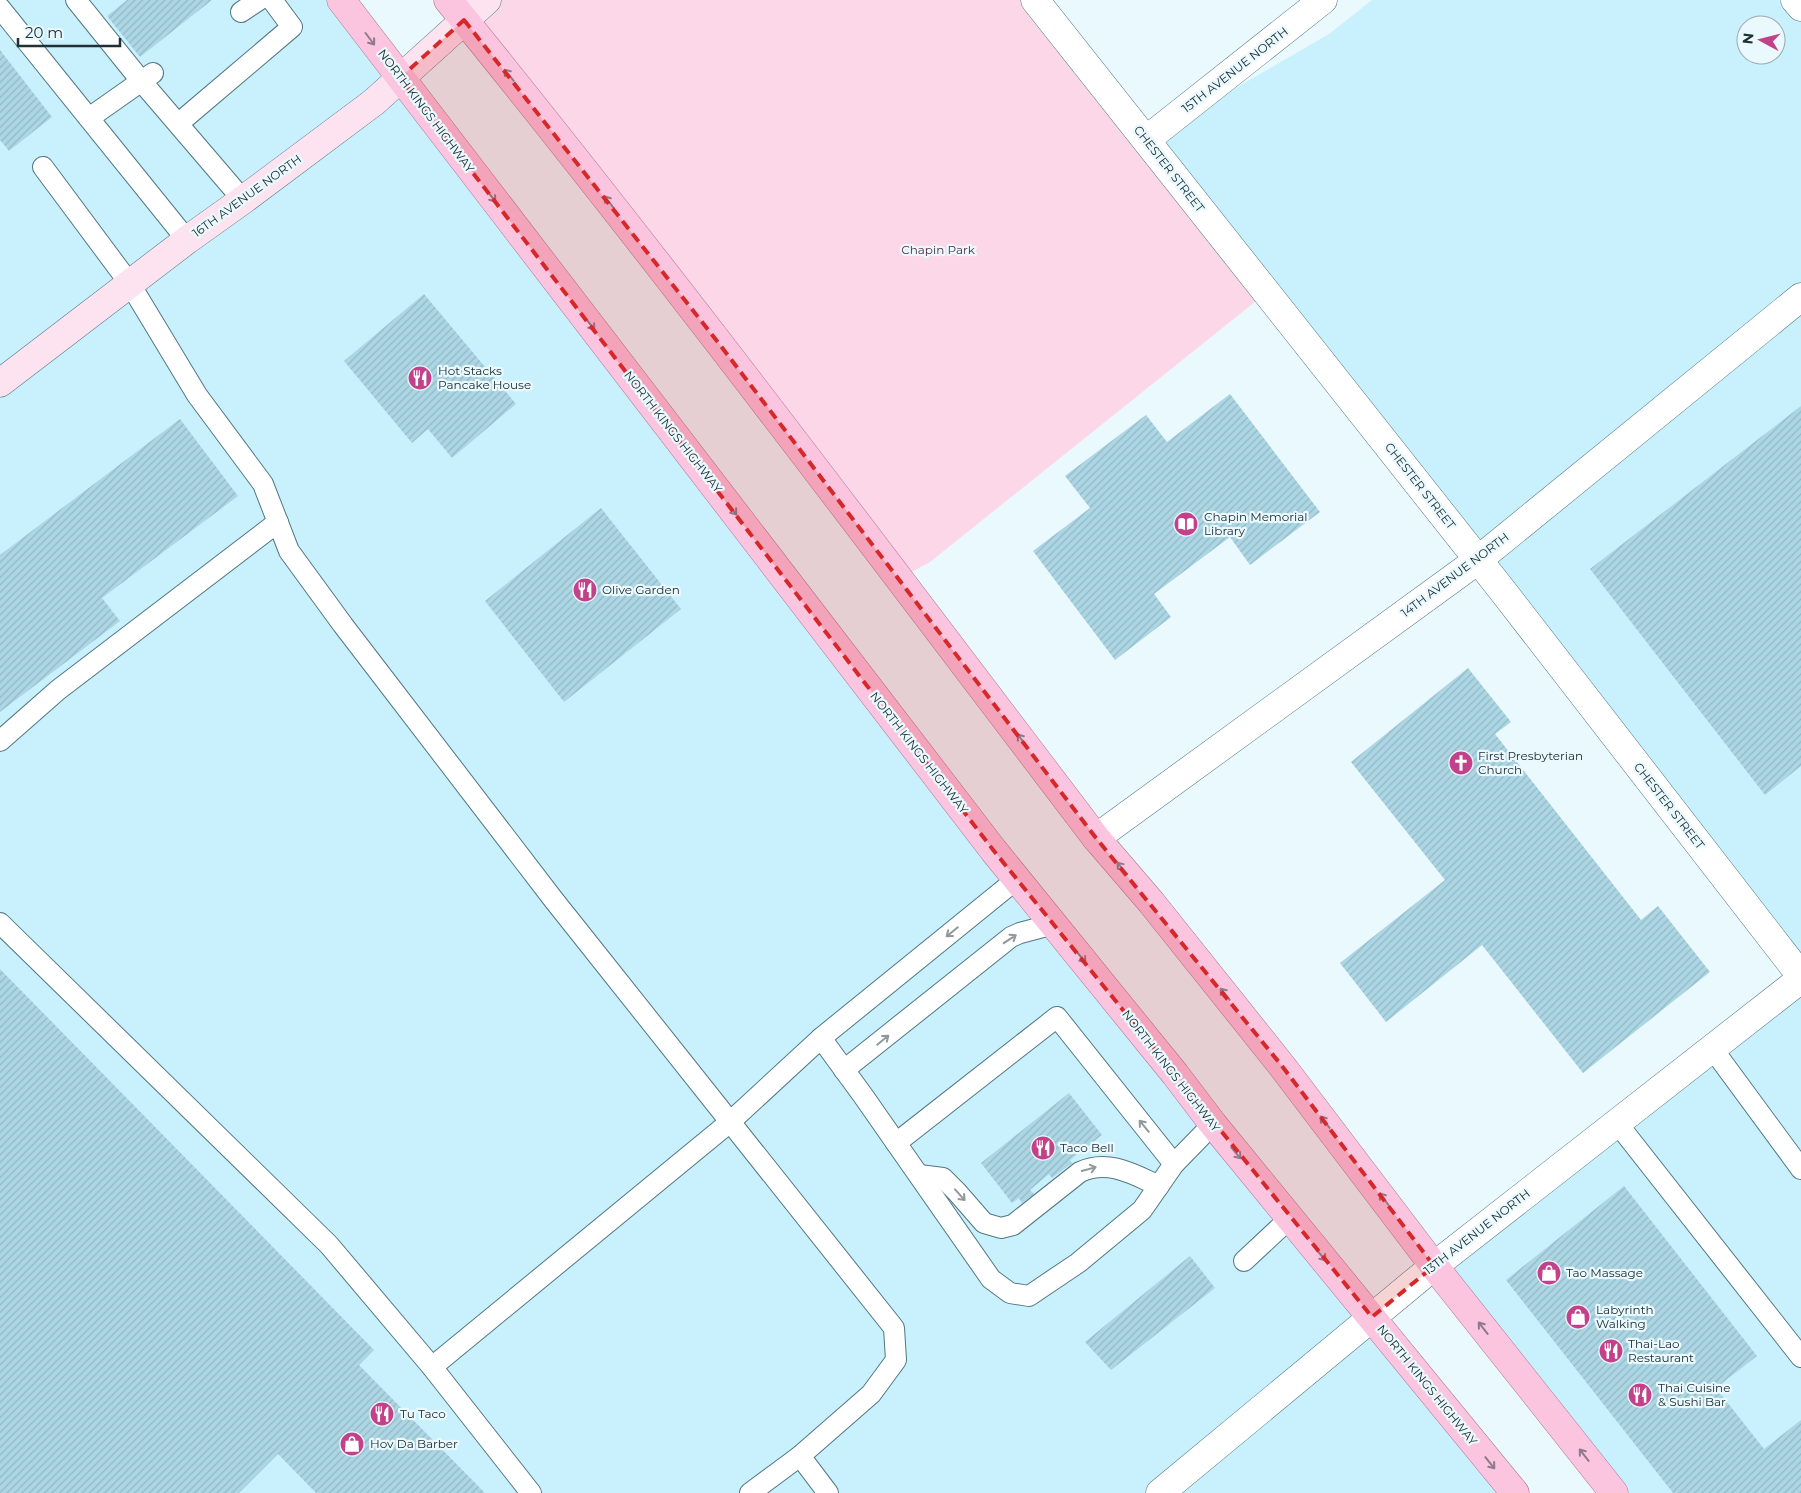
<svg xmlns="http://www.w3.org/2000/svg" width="1801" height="1493" font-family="Montserrat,sans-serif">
<defs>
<pattern id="building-hatch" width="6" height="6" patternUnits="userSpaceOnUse" patternTransform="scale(1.25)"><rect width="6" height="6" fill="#acd6e4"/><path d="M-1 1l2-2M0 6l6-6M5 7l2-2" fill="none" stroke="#94b8c4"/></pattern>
</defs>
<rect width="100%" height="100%" fill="#e9f9fe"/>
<g fill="#c9f1fd" fill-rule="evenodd">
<polygon points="0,0 340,0 1513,1493 0,1493"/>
<path d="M1372,0H1801V976L1146,140L1329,34ZM1746,25H1776V55H1746Z"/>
<polygon points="1801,979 1801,1493 1614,1493 1434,1266"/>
</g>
<polygon fill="#fbd7e7" points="487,0 1035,0 1266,293 930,562 899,579 464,20"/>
<g fill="url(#building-hatch)">
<polygon points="127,0 212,0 140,57 107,16"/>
<polygon points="0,50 52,117 9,151 0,140"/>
<polygon points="424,294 516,404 452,458 428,429 412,443 344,361"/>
<polygon points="1230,394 1320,512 1250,565 1230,537 1154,594 1171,617 1115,660 1033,551 1090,508 1065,476 1146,415 1167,442"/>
<polygon points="1801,406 1801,766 1765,795 1590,569"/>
<polygon points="180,419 238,496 102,598 120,621 0,712 0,555"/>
<polygon points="601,508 681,609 564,702 485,601"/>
<polygon points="1468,668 1511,722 1495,734 1641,920 1658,906 1710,972 1583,1073 1482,945 1386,1022 1340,963 1445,880 1351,762"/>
<polygon points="0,969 374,1350 359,1365 485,1493 316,1493 278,1454 239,1493 0,1493"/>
<polygon points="1069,1093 1102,1135 1070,1160 1072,1163 1052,1178 1049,1174 1030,1190 1034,1194 1022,1203 1019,1198 1012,1203 981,1163"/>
<polygon points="1624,1186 1757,1356 1716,1388 1764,1449 1801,1420 1801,1493 1673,1493 1506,1280"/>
<polygon points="1190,1256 1215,1288 1111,1370 1085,1342"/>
</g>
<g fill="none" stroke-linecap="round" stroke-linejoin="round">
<defs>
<g id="lane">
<polyline points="76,0 142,82 243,200"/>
<polyline points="0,8 187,240"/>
<polyline points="241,12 259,0"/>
<polyline points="89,118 153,73"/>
<polyline points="179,123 292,27 272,0"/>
<polyline points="43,167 130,284 197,395 263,484 289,551 343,625 553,899 894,1328 896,1360 871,1394 800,1456 750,1493"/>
<polyline points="0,741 58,690 278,522"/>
<polyline points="0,923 329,1245 432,1367 531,1493"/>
<polyline points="821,1038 864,1097 991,1279 1010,1293 1029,1296 1078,1263 1142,1210 1174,1164 1213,1124"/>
<polyline points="1712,1048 1801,1169"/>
<polyline points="844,1070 1011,937 1020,933 1054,924"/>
<polyline points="1617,1123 1801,1357"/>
<polyline points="896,1143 1057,1017 1174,1164"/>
<path d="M919,1175L943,1178L957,1192L984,1223L1001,1228L1013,1225L1080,1172C1108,1159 1133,1174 1159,1186"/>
<polyline points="1244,1261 1290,1218"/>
<polyline points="432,1367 730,1122 821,1038 1017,879"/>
<polyline points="800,1456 828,1493"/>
</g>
<g id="street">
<polyline points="1035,0 1502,590 1801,976"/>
<polyline points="1795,0 1801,7"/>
<polyline points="1146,140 1323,0"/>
<polyline points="1096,838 1478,560 1801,297"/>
<polyline points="1160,1493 1434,1266 1801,979"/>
</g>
<polyline id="secondary" points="0,383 187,240 243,200 374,102 487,0"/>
<g id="primary">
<polyline points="341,0 994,851 1175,1074 1213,1124 1515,1493"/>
<path d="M448,0C671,274 882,557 1096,838L1151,902L1282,1066L1434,1266L1614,1493"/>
</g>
</defs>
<use href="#lane" stroke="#517783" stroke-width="22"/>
<use href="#street" stroke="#517783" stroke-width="29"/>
<use href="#secondary" stroke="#517783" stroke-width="29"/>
<use href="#primary" stroke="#ad7796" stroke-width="29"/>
<use href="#lane" stroke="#fff" stroke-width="20"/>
<use href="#street" stroke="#fff" stroke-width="28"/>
<use href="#secondary" stroke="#fde2ef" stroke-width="28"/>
<use href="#primary" stroke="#fbc4df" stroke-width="28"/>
</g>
<defs><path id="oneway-shaft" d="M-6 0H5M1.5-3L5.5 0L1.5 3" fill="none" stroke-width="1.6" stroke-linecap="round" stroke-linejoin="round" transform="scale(1.25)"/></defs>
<g stroke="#8e7a8a">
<use href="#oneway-shaft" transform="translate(370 39) rotate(53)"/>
<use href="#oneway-shaft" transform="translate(509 75) rotate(-129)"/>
<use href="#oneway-shaft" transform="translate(491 196) rotate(52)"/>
<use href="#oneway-shaft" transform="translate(609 202) rotate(-128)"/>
<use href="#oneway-shaft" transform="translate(590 324) rotate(52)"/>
<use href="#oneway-shaft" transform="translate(732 509) rotate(52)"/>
<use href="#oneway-shaft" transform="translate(1022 740) rotate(-127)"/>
<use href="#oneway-shaft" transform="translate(1122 868) rotate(-131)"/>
<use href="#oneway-shaft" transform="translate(1081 957) rotate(51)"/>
<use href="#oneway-shaft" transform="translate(1225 994) rotate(-129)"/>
<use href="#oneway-shaft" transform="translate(1325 1122) rotate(-128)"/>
<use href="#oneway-shaft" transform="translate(1236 1153) rotate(50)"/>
<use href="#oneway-shaft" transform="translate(1384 1199) rotate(-127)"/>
<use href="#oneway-shaft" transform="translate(1321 1255) rotate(50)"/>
<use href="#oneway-shaft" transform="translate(1483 1328) rotate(-128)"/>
<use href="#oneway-shaft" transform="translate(1584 1455) rotate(-128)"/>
<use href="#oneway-shaft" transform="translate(1490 1463) rotate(51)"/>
</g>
<g stroke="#90989a">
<use href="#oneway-shaft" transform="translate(952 932) rotate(141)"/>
<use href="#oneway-shaft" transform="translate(1010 939) rotate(-33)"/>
<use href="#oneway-shaft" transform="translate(883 1040) rotate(-39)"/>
<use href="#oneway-shaft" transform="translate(1144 1126) rotate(-129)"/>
<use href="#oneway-shaft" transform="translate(1089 1169) rotate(-15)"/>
<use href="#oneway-shaft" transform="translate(960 1195) rotate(48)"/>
</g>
<path fill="#d62828" fill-opacity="0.2" stroke="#d62828" stroke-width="4" stroke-dasharray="10 6" stroke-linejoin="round" d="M464,20L717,341L1096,838L1282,1066L1434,1266L1372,1317L994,851L400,78Z"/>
<defs>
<symbol id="restaurant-disc" viewBox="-11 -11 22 22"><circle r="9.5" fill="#c2418a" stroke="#e9f9fe"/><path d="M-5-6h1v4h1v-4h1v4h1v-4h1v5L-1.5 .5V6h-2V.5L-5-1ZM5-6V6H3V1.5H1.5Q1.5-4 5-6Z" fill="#fff"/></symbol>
<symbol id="library-disc" viewBox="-11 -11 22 22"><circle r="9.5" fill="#c2418a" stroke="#e9f9fe"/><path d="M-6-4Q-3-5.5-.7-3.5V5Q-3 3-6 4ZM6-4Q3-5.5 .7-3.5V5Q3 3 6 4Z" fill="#fff"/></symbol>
<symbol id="church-disc" viewBox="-11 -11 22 22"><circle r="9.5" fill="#c2418a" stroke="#e9f9fe"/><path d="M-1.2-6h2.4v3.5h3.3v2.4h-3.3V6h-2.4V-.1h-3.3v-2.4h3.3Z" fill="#fff"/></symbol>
<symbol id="shop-disc" viewBox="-11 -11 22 22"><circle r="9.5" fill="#c2418a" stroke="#e9f9fe"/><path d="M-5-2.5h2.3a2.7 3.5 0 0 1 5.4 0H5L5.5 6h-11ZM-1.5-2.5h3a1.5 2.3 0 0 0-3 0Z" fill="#fff"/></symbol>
</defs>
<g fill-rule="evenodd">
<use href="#restaurant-disc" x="406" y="364" width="28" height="28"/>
<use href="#library-disc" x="1172" y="510" width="28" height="28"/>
<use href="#restaurant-disc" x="571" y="576" width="28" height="28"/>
<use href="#church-disc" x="1447" y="749" width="28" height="28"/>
<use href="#restaurant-disc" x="1029" y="1134" width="28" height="28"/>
<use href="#shop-disc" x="1535" y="1259" width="28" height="28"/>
<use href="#shop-disc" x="1564" y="1303" width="28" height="28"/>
<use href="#restaurant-disc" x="1597" y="1337" width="28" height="28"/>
<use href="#restaurant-disc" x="1626" y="1381" width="28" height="28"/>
<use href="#restaurant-disc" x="368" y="1400" width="28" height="28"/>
<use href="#shop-disc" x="338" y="1430" width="28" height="28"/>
</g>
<g text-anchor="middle" stroke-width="4.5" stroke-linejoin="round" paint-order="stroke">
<g font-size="12" fill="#203035" stroke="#e9f9fe">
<text transform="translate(1235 70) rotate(-38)" y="4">15TH AVENUE NORTH</text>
<text transform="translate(426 111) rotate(53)" y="4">NORTH KINGS HIGHWAY</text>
<text transform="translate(1169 169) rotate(52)" y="4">CHESTER STREET</text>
<text transform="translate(247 196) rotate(-36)" y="4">16TH AVENUE NORTH</text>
<text transform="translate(673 432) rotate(52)" y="4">NORTH KINGS HIGHWAY</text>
<text transform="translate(1420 486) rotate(52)" y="4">CHESTER STREET</text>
<text transform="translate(1455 575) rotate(-37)" y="4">14TH AVENUE NORTH</text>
<text transform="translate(919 753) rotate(52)" y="4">NORTH KINGS HIGHWAY</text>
<text transform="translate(1669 806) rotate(52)" y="4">CHESTER STREET</text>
<text transform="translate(1171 1071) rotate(52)" y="4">NORTH KINGS HIGHWAY</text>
<text transform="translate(1477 1232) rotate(-38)" y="4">13TH AVENUE NORTH</text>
<text transform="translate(1427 1385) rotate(51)" y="4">NORTH KINGS HIGHWAY</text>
</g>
<g font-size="12" fill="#5a2a43" stroke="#e9f9fe">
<text x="938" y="254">Chapin Park</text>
</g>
<g font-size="12" fill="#203035" stroke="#e9f9fe" text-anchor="start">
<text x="438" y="375">Hot Stacks<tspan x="438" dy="14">Pancake House</tspan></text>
<text x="1204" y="521">Chapin Memorial<tspan x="1204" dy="14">Library</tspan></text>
<text x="602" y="594">Olive Garden</text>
<text x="1478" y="760">First Presbyterian<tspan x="1478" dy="14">Church</tspan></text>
<text x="1060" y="1152">Taco Bell</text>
<text x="1566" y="1277">Tao Massage</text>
<text x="1596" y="1314">Labyrinth<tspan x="1596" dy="14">Walking</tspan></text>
<text x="1628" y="1348">Thai-Lao<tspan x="1628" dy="14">Restaurant</tspan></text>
<text x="1658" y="1392">Thai Cuisine<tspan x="1658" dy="14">&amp; Sushi Bar</tspan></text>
<text x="400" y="1418">Tu Taco</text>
<text x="370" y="1448">Hov Da Barber</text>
</g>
</g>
<g transform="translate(1761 40) rotate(277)"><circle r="24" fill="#e9f9fe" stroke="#99a9ae"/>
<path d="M0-4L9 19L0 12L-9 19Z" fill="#c2418a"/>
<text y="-8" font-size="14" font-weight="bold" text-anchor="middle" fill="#203035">N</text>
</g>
<path d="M18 38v8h102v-8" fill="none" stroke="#203035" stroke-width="2.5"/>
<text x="25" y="38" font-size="15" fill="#203035" stroke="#e9f9fe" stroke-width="4" paint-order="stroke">20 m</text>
</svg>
